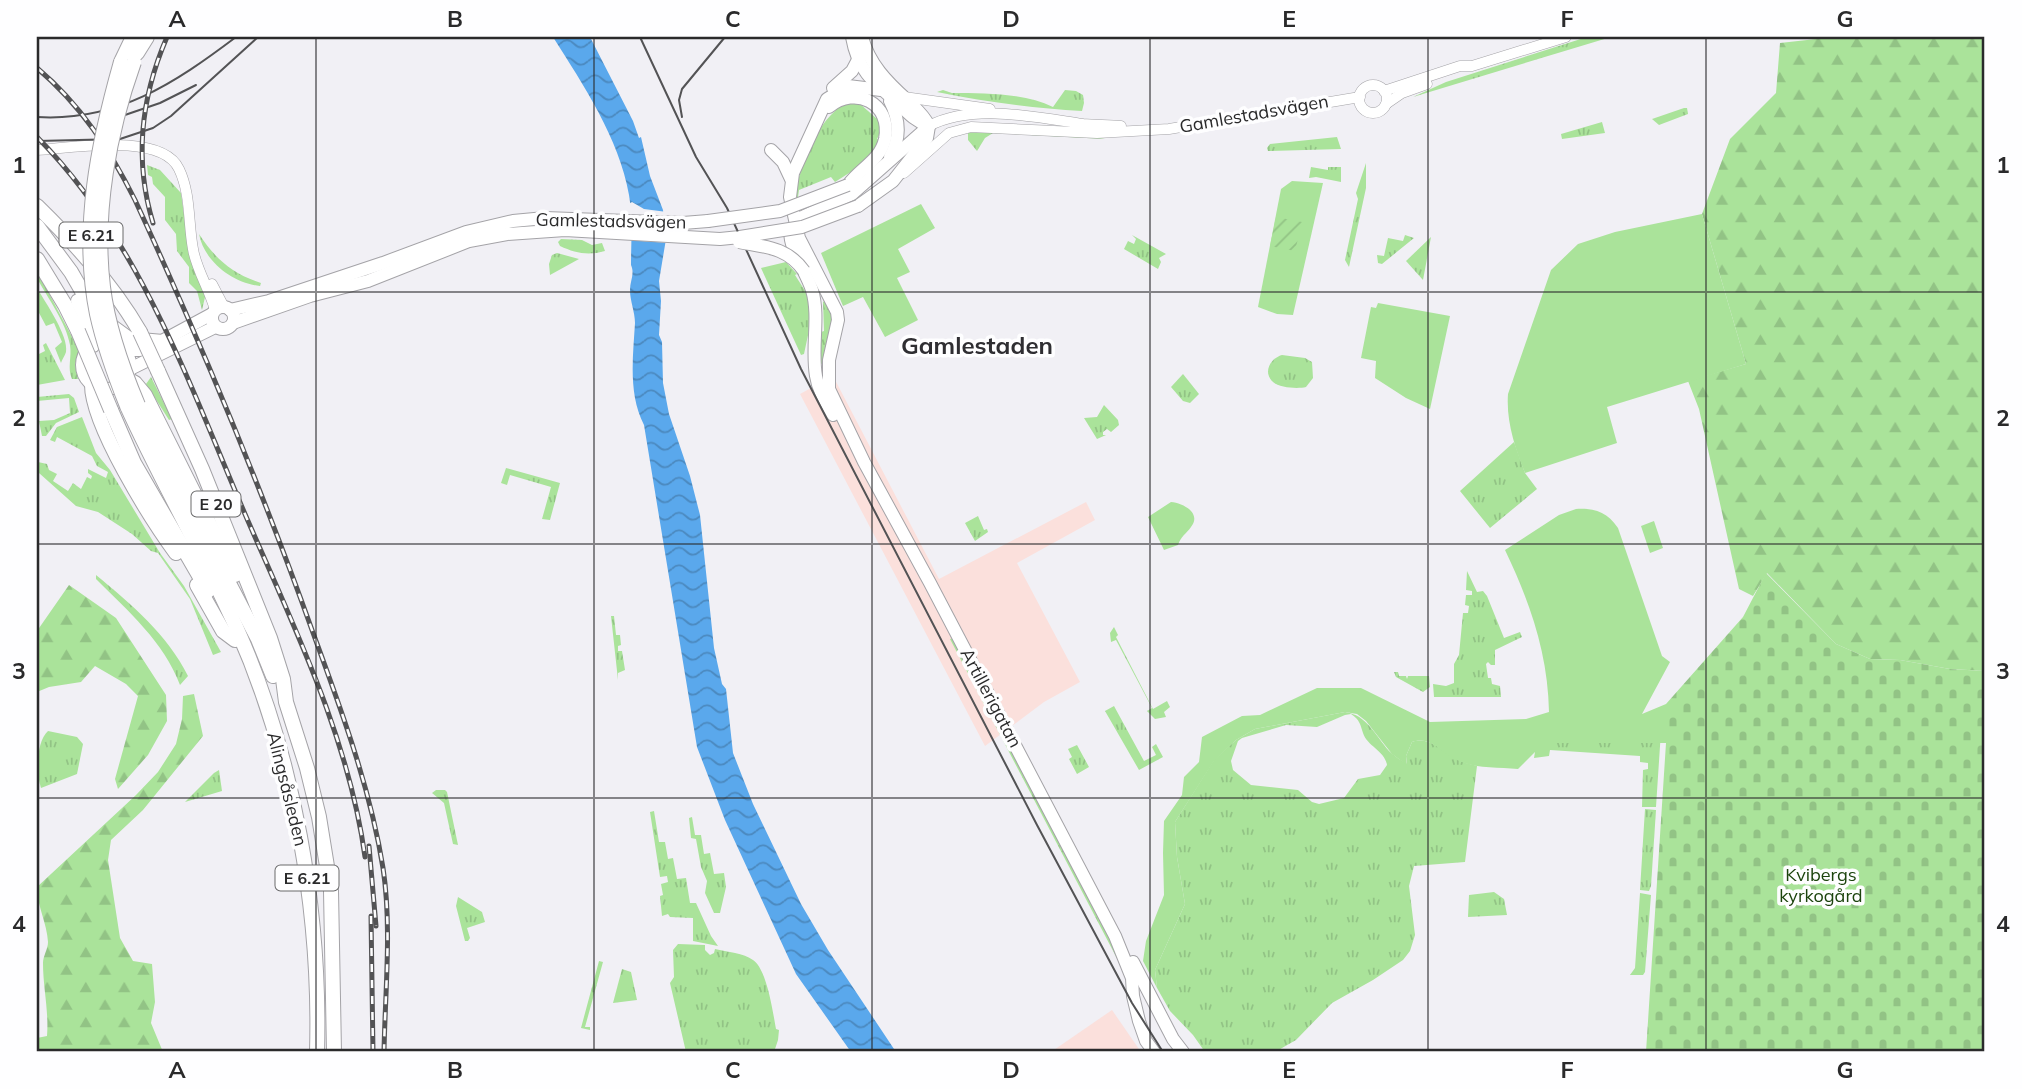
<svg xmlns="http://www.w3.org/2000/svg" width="2022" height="1089" font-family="Mulish,sans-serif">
<defs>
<pattern id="grass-tufts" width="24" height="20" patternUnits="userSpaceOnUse" patternTransform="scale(1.75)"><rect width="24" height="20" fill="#aae39a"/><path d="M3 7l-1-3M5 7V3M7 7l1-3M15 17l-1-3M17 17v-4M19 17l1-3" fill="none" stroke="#92c385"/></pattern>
<pattern id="forest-firs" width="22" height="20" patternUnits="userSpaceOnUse" patternTransform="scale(1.75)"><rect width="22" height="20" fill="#aae39a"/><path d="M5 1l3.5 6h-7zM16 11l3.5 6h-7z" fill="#92c385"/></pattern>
<pattern id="cemetery-stones" width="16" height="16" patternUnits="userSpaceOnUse" patternTransform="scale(1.75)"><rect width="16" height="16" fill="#aae39a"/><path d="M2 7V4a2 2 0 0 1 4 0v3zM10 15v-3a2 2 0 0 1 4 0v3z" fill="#92c385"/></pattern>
<pattern id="garden-furrows" width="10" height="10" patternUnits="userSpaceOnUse" patternTransform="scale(1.75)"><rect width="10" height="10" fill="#aae39a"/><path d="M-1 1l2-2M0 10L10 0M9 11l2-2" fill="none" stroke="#92c385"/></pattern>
<pattern id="water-waves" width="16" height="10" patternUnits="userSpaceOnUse" patternTransform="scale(1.75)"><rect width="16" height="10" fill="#5aa8ec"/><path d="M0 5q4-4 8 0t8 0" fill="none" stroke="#4b89bf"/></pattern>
</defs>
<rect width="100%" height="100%" fill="#f1f0f5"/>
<g fill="#fbe0dc">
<polygon points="833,376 939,579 1086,502 1095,520 1017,563 1080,682 1044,702 985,746 800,394"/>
<polygon points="1112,1010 1141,1052 1051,1052"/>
</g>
<g fill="url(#grass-tufts)" fill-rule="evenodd">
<polygon points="1587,37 1611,37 1413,97 1446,82"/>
<path d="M943,90L952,93C984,93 1024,93 1053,107L1065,90L1076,91L1083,95L1084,103L1082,111C1033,108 985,102 937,92Z"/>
<path d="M847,102L859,103L876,118H878L881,131L877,139L880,140L870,157L866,158L868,161L835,182L831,177L799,190L798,197L794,198C801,164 816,120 847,102Z"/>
<polygon points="1684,108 1687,108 1688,114 1659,125 1652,119"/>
<polygon points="1602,122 1605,133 1562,139 1561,134"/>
<polygon points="968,131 1085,135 1105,139 993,133 985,138 977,151 968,140"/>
<polygon points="1337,137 1341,149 1268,151 1267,148 1270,144"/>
<polygon points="1366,163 1366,188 1349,267 1345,260 1358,199 1356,193"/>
<polygon points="147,165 160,170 181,193 189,250 206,293 202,310 197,291 189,283 189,267 177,251 176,234 165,220 165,197 153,184 152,177 148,175"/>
<polygon points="1311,167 1328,170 1328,167 1341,167 1341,182 1316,177 1309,178"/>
<path d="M199,234C215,259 233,274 261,283L260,286C232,283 204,261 199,234Z"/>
<polygon points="1132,235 1166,254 1159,258 1161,262 1158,269 1124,249 1128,241 1134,244 1136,239"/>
<polygon points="1405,235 1414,238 1382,264 1378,263 1377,255 1384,256 1388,238 1403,241"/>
<polygon points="1431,237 1423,280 1406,261"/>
<path d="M561,239L582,240L592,245L602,243L605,251C588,256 575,253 560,246L558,242Z"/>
<polygon points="557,253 579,259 550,275 549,264 552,255"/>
<polygon points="786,262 797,274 795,275 809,297 811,321 804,354 801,355 761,268"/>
<path d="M37,271L80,352L75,364L78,379H72C67,368 72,357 70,345C66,322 48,299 37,278Z"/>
<polygon points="827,299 833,319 824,365 818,362 821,332 824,331 823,302"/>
<polygon points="46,343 65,380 37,385 37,355 45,351 43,345"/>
<path d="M1282,355L1305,358L1312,362L1313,378L1306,387C1298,389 1280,388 1273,382C1262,372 1271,358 1282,355Z"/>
<polygon points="1183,374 1199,394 1190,403 1183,401 1171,387"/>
<polygon points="151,377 172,419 169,420 146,384"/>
<polygon points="69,394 74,398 79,412 56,423 46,436 42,436 39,421 54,420 70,413 69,398 37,401 37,397"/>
<polygon points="1104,405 1118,420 1119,425 1111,432 1107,429 1103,432 1103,435 1106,435 1097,439 1084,418 1097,417"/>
<polygon points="82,417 96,453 110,470 160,553 184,586 221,652 213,655 190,599 158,553 151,551 132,534 98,512 76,506 39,473 38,462 47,464 49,470 57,474 53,481 68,491 73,483 81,489 87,477 91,479 92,476 88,473 88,469 106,478 108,472 97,466 92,456 57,437 55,442 50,440 57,427"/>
<polygon points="1514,442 1525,473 1537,489 1490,528 1460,491"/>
<polygon points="506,468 560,483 550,520 542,519 551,487 510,475 507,485 501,483"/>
<polygon points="978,516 984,530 987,529 988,532 975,541 965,523"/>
<polygon points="1467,571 1477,592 1483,591 1487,596 1504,638 1520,632 1522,637 1495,650 1495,665 1491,665 1488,662 1486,664 1488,678 1491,678 1492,684 1500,686 1501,697 1434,697 1433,684 1446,686 1454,683 1454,664 1459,655 1463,613 1468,613 1469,606 1465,605 1466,595 1472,595 1472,591 1466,590"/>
<path d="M96,575C132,605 167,634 188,676L180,685C164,642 128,611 96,579Z"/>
<polygon points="611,616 614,616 616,635 620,635 621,645 618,646 618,651 622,651 625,670 618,673 618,680"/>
<polygon points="1114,627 1118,635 1116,637 1153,709 1167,701 1170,707 1164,712 1166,717 1155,719 1147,711 1152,708 1116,640 1111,642 1110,633"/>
<polygon points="953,638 1124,962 1123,970 950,639"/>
<polygon points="1394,672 1398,672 1399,676 1406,676 1407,679 1408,676 1429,676 1430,687 1423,692 1396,677"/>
<polygon points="1114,706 1144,761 1156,755 1152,747 1156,744 1163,757 1139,770 1105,711"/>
<path d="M1345,712C1367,715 1375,735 1389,751C1394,756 1401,760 1407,764L1406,756L1412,742C1428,736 1442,750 1455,758C1461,762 1470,764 1477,766L1465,862L1414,866L1409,886L1415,935L1410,951L1403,960L1373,980L1332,1003L1296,1040L1275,1052H1205L1193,1035L1170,1011L1157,988L1155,970L1185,904L1177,857L1175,822L1214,760L1236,740L1255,729ZM1351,714C1360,720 1360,724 1363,733C1367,746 1385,751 1387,765L1380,775L1358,779L1344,798L1319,804L1312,802L1298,790L1251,785L1233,770L1231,761L1238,741L1242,738L1286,725L1317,727L1345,715Z"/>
<path d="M48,731L77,737L83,744L77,774L41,788C36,773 36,742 48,731Z"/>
<polygon points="1661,731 1656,807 1642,807 1643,770 1648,769 1648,763 1640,762 1640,756 1550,750 1549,756 1534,758 1538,733"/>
<polygon points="1077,745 1089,767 1077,774 1069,759 1072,757 1068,749"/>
<polygon points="219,770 222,791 185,802 214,773"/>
<polygon points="436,790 445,790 447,792 458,845 453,844 444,803 432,793"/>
<polygon points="1645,809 1656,810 1651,886 1649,891 1640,890"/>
<polygon points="654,811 659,842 665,842 668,859 673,858 677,879 686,878 690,903 696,903 711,936 718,946 693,941 693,918 670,917 668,914 662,916 660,896 663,895 661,884 668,882 667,876 660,877 650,812"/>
<polygon points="692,817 695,835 701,835 704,854 710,853 714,874 724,873 726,887 720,913 714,913 705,893 707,881 701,867 696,839 691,838 689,818"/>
<polygon points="1494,892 1504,899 1507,915 1468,917 1469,895"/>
<polygon points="1640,893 1651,895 1645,972 1643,975 1630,975 1635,968"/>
<polygon points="458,897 482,912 485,922 467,928 470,938 468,941 465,941 456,906"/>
<path d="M678,944L705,945V950L710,955L714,953L715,949C727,952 744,953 753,960C767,969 773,1013 776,1029L779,1030L778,1040L774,1052H686L670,983L674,977L673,950Z"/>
<polygon points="599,961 603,962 585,1027 590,1027 590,1030 581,1028"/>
<polygon points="622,969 631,972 637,1000 613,1003"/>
</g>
<g fill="url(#forest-firs)">
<polygon points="1834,37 1985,37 1985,671 1950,669 1900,660 1870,659 1836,644 1767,573 1753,596 1739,589 1699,409 1688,381 1746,364 1702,214 1730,139 1776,93 1780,43"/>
<polygon points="69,585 116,618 166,695 167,721 148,755 118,789 115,779 138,696 126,684 95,666 81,682 49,687 37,692 37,631"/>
<path d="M194,694L203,736L143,810L111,840L108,860L120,938L133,961L152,964L155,1002L151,1023L163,1052H37V1038L47,1036C49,1011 43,988 43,963C43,956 48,949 48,942C47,923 37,906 37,887L136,795L158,772L176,744L182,719L183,696Z"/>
</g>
<polygon fill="url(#cemetery-stones)" points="1766,573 1836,644 1870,659 1900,660 1950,669 1985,671 1985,1052 1646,1052 1666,743 1666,704 1743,617"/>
<g fill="#aae39a">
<polygon points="1292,181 1323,183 1293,315 1277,314 1258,307 1281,189"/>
<polygon points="921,204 935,228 898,249 910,272 897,278 918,320 885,337 863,297 843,306 821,253"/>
<path d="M1702,214L1746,364L1607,407L1617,443L1525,473C1515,448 1506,421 1508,394L1551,270L1578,244L1615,232Z"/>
<path d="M37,288C45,302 69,336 66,352C65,356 62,359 61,363L55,348L62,342L54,323L46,326L37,309Z"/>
<polygon points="1378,303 1450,316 1430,409 1406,398 1375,378 1376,361 1361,358 1371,307 1376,308"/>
<path d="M1171,502C1183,503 1202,513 1191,527C1186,534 1181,536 1178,545L1164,550L1148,517Z"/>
<path d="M1576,509C1595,508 1607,512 1618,528L1662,656L1670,662L1642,714L1666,704V743H1544L1518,769C1498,767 1476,769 1457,760C1443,753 1429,735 1412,742L1406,756L1407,765L1392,754L1366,721L1357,714L1345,712L1255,729L1236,740L1214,761L1175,822L1177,857L1185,904L1155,970L1157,988L1143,961L1146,941L1164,895L1163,853L1164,821L1182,795L1184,777L1199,762L1202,737L1242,716L1260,715L1317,688H1361L1430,722L1526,719L1549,712C1548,654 1530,602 1505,550L1559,515Z"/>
<polygon points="1654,521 1663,548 1650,553 1641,526"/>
</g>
<polygon fill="url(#garden-furrows)" points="1276,217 1302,222 1295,251 1270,246"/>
<path fill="url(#water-waves)" d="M553,37H590L633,121L639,138L641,137L650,176L663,210L666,239L659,281L661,301L659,335L662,342L663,383L669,414L690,476L700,515L714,648L722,684L726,689L733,753L753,804L801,904L828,950L896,1052H851L796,974L725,820L697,747L644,425C628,394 633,357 635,323C635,312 630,301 630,290C630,281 635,274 631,265C631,243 633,217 629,195C619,138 584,86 553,37Z"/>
<polygon fill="#f1f0f5" points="632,202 644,209 667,212 669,243 627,240 627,205"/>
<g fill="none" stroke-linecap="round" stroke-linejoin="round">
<defs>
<g id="minor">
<circle cx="1373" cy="99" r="14"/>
<polyline points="1384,91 1460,66 1472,66 1566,37"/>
<polyline points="904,97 990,109"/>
<polyline points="1386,104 1402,93 1427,84"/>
<path d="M929,126C973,103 1036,117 1083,124C1096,125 1109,125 1121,126"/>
<path d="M37,150C72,148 162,132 179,169C191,194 188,223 193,249C196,269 210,290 215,310"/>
<polyline points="904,173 949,133 971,127 1097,133 1169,129 1360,97"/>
<polyline points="212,284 224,307"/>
</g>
<g id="major">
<path d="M852,37C858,71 873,82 898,103C908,113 915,121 929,126"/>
<path d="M862,37C869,64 887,82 907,100C915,108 924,115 929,126"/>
<polyline points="833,88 852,71 861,54"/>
<polyline points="881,90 848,86 827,99 793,173 790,197 799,238 837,312 838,320 829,360 829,389 864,462 930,583 1115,936 1132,978 1133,996 1139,1021 1146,1041 1154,1052"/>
<path d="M890,101C900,120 901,138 890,157"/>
<path d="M829,107C855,85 892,103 885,139C880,161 860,168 848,185"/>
<polyline points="771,150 783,162 791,179"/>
<polyline points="858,206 893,181 927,138 929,126"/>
<polyline points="796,220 852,194 929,126"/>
<path d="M790,230C790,252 805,269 812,290C820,317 811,347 816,376C818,390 826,402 833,415"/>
<circle cx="223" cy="318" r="11"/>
<polyline points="230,310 269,301 383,263 466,232 513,221 545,218 683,223 708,221"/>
<polyline points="233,323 310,296 368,281 469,241 507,234 565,230 720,239 740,237"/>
<circle cx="106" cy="365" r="24"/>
<polyline points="125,350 140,350 149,348 212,314"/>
<polyline points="130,369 215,327"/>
<polyline points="1133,962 1173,1039 1183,1052"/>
</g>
<g id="highway">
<polyline points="137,53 147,37"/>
<polyline points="121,62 133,37"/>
<path d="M37,206C76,244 113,285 140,332"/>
<polyline points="37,226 71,272 97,317"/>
<polyline points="37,259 65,305 78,331"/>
<polyline points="78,301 88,323 93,345"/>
<polyline points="107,323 129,339 163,342"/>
<polyline points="158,371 202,469 270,638 283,679 286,702 307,768 319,817 331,891 334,1052"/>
<polyline points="126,378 135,383 145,395 235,575"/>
<path d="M92,385C92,425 151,519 176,553"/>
<polyline points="138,405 160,451 258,639 273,676"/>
<path d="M127,406C161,481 203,553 237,629C294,757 321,912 317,1052"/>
<polyline points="111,410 134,463 208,591"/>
<polyline points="197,585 223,631 235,640"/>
</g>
</defs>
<use href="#minor" stroke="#a4a3a7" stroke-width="11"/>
<use href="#major" stroke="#a4a3a7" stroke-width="14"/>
<use href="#highway" stroke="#a4a3a7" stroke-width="16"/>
<use href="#minor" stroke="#fff" stroke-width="10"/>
<use href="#major" stroke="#fff" stroke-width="12"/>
<use href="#highway" stroke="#fff" stroke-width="14"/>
<g stroke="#535355" stroke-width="2">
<polyline points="640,37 696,157 727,208 801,369 1037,825 1132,1003 1163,1052"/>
<polyline points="122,116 160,103 196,85"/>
<path d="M37,117C117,122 175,83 236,37"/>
<polyline points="682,117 679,100 682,89 725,37"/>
<polyline points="37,141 120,139 153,128 171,116 258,37"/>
</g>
<defs>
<g id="rail">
<path d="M37,68C81,105 110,150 135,200C200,341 260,484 312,630C340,707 370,786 383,868C392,927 385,992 384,1052"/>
<path d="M37,137C142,243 190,387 248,521C295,629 349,739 365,857"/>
<path d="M153,223C134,160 141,97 167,37"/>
<polyline points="369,846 376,926"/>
<polyline points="371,916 373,1052"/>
</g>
</defs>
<use href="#rail" stroke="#535355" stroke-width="5"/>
<use href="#rail" stroke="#fefeff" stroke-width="2.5" stroke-dasharray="8" stroke-linecap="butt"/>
<defs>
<g id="major-bridge">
<polyline points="708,221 780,211 848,185"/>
<polyline points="740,237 802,227 858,206"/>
<path d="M739,242C765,247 787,247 804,271"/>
</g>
<g id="highway-bridge">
<path d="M121,62C98,143 80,230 97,314C104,346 115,376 127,406"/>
<path d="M134,62C109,132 94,213 103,287C108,328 122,367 138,405"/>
<polyline points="78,331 111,410"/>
<polyline points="140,332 158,371"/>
</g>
</defs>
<use href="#major-bridge" stroke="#a4a3a7" stroke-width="14" stroke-linecap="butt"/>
<use href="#highway-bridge" stroke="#a4a3a7" stroke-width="16" stroke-linecap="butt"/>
<use href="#major-bridge" stroke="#fff" stroke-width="12"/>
<use href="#highway-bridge" stroke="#fff" stroke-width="14"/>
</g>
<path fill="none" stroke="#2a2a2b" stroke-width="2" stroke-opacity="0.55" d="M316,37V1052M594,37V1052M872,37V1052M1150,37V1052M1428,37V1052M1706,37V1052M37,292H1985M37,544H1985M37,798H1985"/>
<g text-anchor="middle" stroke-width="7" stroke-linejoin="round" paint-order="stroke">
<g fill="#fefeff" stroke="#6a6a6b" stroke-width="2">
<rect x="59.5" y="222.5" width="63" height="25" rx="5"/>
<rect x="191.5" y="491.5" width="49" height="25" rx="5"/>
<rect x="275.5" y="865.5" width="63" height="25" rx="5"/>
</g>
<g font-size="16" font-weight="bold" fill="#2a2a2b">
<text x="91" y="241">E 6.21</text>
<text x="216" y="510">E 20</text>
<text x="307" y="884">E 6.21</text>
</g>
<g font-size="18" fill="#2a2a2b" stroke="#fefeff">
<text transform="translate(1254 114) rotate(-10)" y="6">Gamlestadsvägen</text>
<text transform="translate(611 221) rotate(1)" y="6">Gamlestadsvägen</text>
<text transform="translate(991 698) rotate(62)" y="6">Artillerigatan</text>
<text transform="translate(287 789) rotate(76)" y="6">Alingsåsleden</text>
</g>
<g font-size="18" fill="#1c440d" stroke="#fefeff">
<text x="1821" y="881">Kvibergs<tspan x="1821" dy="21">kyrkogård</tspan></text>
</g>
<g font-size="24" font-weight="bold" fill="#2f2e32" stroke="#fefeff">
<text x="977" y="354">Gamlestaden</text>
</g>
</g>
<rect width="2022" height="1089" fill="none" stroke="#fefeff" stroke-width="77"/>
<rect x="38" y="38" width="1945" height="1012" fill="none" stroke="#2a2a2b" stroke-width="2.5"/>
<g font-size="23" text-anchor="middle" font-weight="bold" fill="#2a2a2b">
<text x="177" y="27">A</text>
<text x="455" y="27">B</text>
<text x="733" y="27">C</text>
<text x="1011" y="27">D</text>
<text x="1289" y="27">E</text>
<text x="1567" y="27">F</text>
<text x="1845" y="27">G</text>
<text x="19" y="173">1</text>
<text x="2003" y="173">1</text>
<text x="19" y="426">2</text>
<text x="2003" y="426">2</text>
<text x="19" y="679">3</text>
<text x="2003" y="679">3</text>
<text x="19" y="932">4</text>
<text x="2003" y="932">4</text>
<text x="177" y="1078">A</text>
<text x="455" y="1078">B</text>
<text x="733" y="1078">C</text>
<text x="1011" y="1078">D</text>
<text x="1289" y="1078">E</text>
<text x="1567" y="1078">F</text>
<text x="1845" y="1078">G</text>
</g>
</svg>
